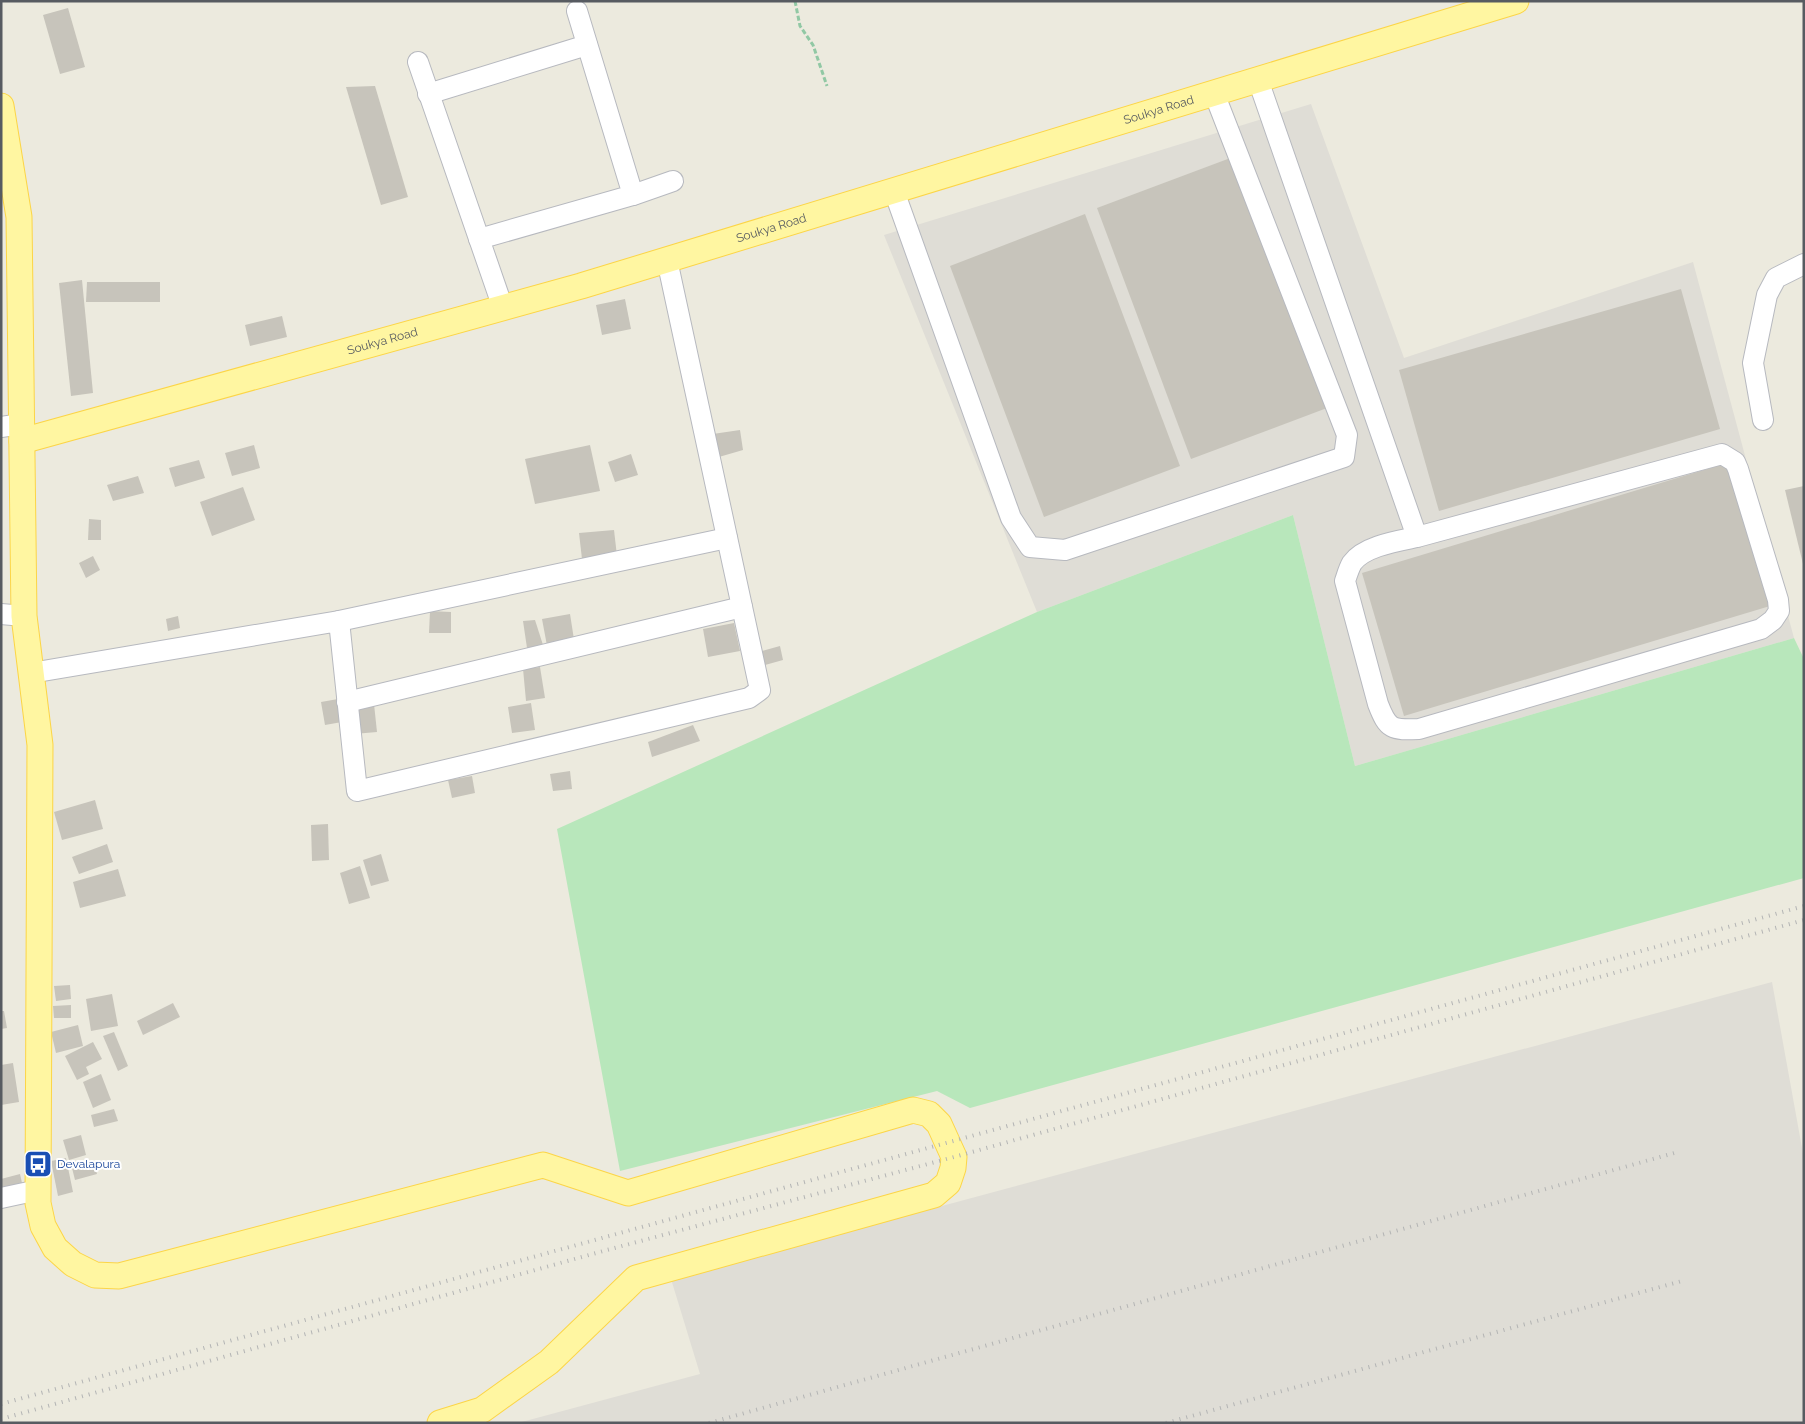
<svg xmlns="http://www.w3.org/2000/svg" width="1805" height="1424" font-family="Raleway,sans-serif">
<rect width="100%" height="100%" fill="#eceade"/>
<g fill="#dfddd6">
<polygon points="1311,104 1404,358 1693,262 1794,638 1355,766 1293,515 1037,612 884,235"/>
<polygon points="1772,982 1804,1159 1804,1423 518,1423 700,1374 671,1279"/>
</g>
<polygon fill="#b8e7bb" points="1293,515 1355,766 1794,638 1804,659 1804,878 970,1108 937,1091 620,1171 557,829 1037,612"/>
<g fill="#c7c4bb">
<polygon points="68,8 85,67 60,74 43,15"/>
<polygon points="375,86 408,197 381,205 346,87"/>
<polygon points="1233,157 1327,408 1191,459 1097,208"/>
<polygon points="1085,214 1180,466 1044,517 950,266"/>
<polygon points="82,280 93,393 71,396 59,283"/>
<polygon points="87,282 160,282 160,302 86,302"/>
<polygon points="1681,289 1720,429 1439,511 1399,370"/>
<polygon points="625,299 631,329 602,335 596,305"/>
<polygon points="282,316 287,337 250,346 245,325"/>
<polygon points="740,430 743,450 712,459 706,435"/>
<polygon points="254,445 260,468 232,476 225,453"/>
<polygon points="590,445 600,491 535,504 525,459"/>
<polygon points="631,454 638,475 615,482 608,462"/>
<polygon points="199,460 205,478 175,487 169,468"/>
<polygon points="1727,463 1770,606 1404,716 1362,573"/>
<polygon points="138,476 144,493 113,501 107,485"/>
<polygon points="1804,486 1804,564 1803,564 1785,490"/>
<polygon points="243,487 255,520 212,536 200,502"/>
<polygon points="89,519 101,520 101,540 88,540"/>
<polygon points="614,530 617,556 582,559 579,533"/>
<polygon points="93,556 100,570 86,578 79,563"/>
<polygon points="430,611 451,612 451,633 429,633"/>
<polygon points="570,614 575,646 548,651 542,619"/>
<polygon points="178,616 180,628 168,631 166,619"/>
<polygon points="535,620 543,645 527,648 523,621"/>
<polygon points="734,623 740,651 708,657 703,629"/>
<polygon points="780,646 783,660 765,665 762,651"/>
<polygon points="540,667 545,698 526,701 523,669"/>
<polygon points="338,699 342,722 325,725 321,702"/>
<polygon points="531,703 535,730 512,733 508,707"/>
<polygon points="374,704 377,732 354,734 351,706"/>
<polygon points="693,725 700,741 652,757 648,742"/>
<polygon points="570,771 572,789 553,791 550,774"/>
<polygon points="472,776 475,793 452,798 448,780"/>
<polygon points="95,800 103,829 62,840 54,812"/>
<polygon points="328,824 329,860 312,861 311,825"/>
<polygon points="107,844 113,862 79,874 72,857"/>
<polygon points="381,854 389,881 371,886 363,860"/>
<polygon points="360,866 370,898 349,904 340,873"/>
<polygon points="118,869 126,896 80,908 73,882"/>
<polygon points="70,985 71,999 56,1001 54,986"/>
<polygon points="112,994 118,1026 91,1031 86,999"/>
<polygon points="173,1003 180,1017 143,1035 137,1021"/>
<polygon points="71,1005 71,1018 54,1018 53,1006"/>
<polygon points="1,1011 4,1011 7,1028 1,1029"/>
<polygon points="78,1025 83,1046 56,1053 51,1032"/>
<polygon points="114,1032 128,1066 118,1071 103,1036"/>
<polygon points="93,1042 102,1059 86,1067 89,1074 77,1080 65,1056"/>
<polygon points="13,1063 19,1102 1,1105 1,1065"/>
<polygon points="101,1074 111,1100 93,1108 83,1082"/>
<polygon points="114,1109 118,1121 94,1127 91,1115"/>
<polygon points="81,1135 86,1155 69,1160 63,1140"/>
<polygon points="66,1158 73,1192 58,1196 51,1161"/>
<polygon points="93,1161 97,1174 75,1180 72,1168"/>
<polygon points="20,1174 22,1183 1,1189 1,1179"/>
</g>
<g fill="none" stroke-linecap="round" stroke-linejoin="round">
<defs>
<g id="minor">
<polyline points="418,62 503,308"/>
<path d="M1258,80L1417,537C1398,541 1364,546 1352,563C1349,568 1347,575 1345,581L1378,704C1388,730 1392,730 1419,729L1761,629L1773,620L1779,611L1778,600L1738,469L1735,462L1722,454L1417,537"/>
<polyline points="428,94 587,45"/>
<polyline points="894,191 1011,518 1030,547 1065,550 1344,457 1347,435 1214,93"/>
<polyline points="633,195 673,181"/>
<polyline points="479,239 633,195 577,11"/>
<polyline points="1763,420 1753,363 1767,295 1776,278 1804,264"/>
<polyline points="1,427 21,424"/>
<polyline points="1,614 24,616"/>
<polyline points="339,621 727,538"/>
<polyline points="31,673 339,621 357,791 749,698 760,690 667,260"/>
<polyline points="347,702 742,607"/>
<polyline points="1,1198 38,1190"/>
</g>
<g id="major">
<polyline points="1,106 19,217 24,616 40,745 38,1203 43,1226 55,1248 73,1264 95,1275 119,1276 543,1165 628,1193 913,1110 929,1114 939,1124 954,1157 953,1168 948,1183 934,1195 636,1278 549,1362 482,1410 440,1423"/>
<path id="s1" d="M22,441L581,286L1516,1"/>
</g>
</defs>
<use href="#minor" stroke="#b7b9bf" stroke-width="22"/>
<use href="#major" stroke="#fcd547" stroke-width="27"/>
<polyline stroke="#91c8a4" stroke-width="3" stroke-dasharray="5 2.5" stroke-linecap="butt" points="795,1 800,26 813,45 827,86"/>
<use href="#minor" stroke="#fff" stroke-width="20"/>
<use href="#major" stroke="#fff6a1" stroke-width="25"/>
<g stroke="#b3b4b4" stroke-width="4" stroke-dasharray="1 6" stroke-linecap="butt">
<polyline points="1,1404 1804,906"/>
<polyline points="1,1419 607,1250 954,1157 1804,920"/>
<polyline points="709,1423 1678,1152"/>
<polyline points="1166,1423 1682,1281"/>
</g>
</g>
<defs>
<symbol id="bus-square" viewBox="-11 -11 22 22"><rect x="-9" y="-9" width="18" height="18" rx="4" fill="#1a4fb4" stroke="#fff"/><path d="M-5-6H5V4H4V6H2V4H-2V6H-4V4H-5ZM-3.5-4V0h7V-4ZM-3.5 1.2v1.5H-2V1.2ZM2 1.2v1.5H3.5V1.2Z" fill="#fff"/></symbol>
</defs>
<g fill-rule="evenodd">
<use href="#bus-square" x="22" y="1148" width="32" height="32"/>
</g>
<g text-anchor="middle" stroke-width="4" stroke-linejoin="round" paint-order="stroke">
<g font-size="12" fill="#575b61" stroke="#fff">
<text dy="4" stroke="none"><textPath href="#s1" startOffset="1184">Soukya Road</textPath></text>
<text dy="4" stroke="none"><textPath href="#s1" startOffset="779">Soukya Road</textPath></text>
<text dy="4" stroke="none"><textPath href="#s1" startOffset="374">Soukya Road</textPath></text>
</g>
<g font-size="12" fill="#164399" stroke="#fff" text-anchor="start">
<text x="57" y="1168">Devalapura</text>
</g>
</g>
<rect width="1805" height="1424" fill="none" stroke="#575b61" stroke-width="5"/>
</svg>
